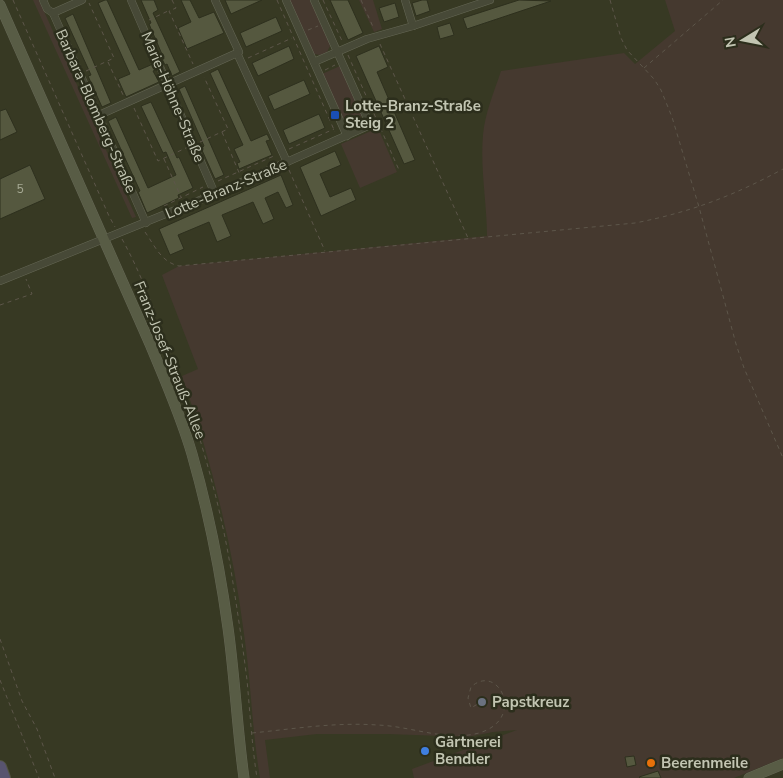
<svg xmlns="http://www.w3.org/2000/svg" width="783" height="778" font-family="'Nunito Sans',sans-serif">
<rect width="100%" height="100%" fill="#373923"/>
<g fill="#45392f">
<polygon points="33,0 39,0 136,217 132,218"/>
<polygon points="289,0 310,0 329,41 330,46 327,52 320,55 314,54"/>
<polygon points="359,0 373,0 382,29 374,32"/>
<path d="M665,0H783V758L734,778H414L412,769L517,730L493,732L468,737L388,734H317L265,740L270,778H260C252,730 251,682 244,634C233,546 211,460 182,376L198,369L162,275L179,266L487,236C487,203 480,169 483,135C485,113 494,92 501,71L624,53L635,64L675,31Z"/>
<polygon points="340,66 361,115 359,123 351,127 345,124 322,74"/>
<polygon points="378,128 397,172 360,188 341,144"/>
</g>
<g fill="#55583f" stroke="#2e301e">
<polygon points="105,0 107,0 139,70 153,64 155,70 153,71 159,82 126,97 118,79 130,74 98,3"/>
<polygon points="141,0 154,0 158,10 153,13 180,72 172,76 167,64 165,65 162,59 164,59 149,24 151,23"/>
<polygon points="181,0 190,0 199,18 214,12 224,33 187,49 178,28 191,22"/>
<polygon points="225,0 262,0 231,14"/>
<polygon points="330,0 348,0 363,33 348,40"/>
<polygon points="422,0 427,0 430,11 416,16 412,3"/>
<polygon points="519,0 551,1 467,29 463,18"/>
<polygon points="395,3 399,17 384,22 379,8"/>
<polygon points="73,14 111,103 102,107 88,76 91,75 65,18"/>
<polygon points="276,17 282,31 246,47 240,33"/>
<polygon points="450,23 454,35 440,39 437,27"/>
<polygon points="289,46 294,59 258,76 252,63"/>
<polygon points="379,46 388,67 377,72 415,160 404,164 356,56"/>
<polygon points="218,69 251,141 267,134 270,140 266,141 272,155 239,169 237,163 240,162 234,149 243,145 210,73"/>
<polygon points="304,80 310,94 274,110 268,96"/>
<polygon points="185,86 224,175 215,179 201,148 204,146 179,89"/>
<polygon points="151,102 177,158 179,157 193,188 178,195 179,198 147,213 138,192 140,191 108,121 116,117 148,188 176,175 166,152 163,153 141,106"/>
<polygon points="6,109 17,132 0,140 0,111"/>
<polygon points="319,114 325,128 289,144 283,130"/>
<polygon points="335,151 341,165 320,174 330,197 351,188 356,200 321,216 300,167"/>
<polygon points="30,165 45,199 0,219 0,179"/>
<polygon points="281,175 293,205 286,208 278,192 265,198 274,219 263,224 253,202 222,215 231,236 217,242 209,222 178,235 184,249 170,255 159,229"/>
<polygon points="634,756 636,765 627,767 625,757"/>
<polygon points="658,771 661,778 640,778 639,777"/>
</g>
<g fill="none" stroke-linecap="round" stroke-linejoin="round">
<defs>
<g id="street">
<polyline points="43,0 47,9 53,13 146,223"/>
<polyline points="131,0 215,194"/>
<polyline points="215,0 239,52 237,53 287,162"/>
<polyline points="286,0 347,136"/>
<polyline points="405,0 413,26"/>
<polyline points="53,13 82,0"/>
<polyline points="314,62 367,39 413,26 490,0"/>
<polyline points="97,116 237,53"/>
<polyline points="0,281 215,194 370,125 314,0"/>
</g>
<g id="secondary">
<path d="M0,5L150,344C165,380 181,416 192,454C208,510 220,569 228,628C235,678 237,728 244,778"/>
<polyline points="749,778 783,764"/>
</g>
<polyline id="highway" points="0,767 4,778"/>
</defs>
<use href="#street" stroke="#656755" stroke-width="8"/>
<use href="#secondary" stroke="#656755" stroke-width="11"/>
<use href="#highway" stroke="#525442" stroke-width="14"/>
<g stroke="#5d564a" stroke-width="1" stroke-dasharray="4 4" stroke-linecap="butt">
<polyline points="13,0 109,216 115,227"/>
<polyline points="172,0 176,8 169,11 193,64"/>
<polyline points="277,0 335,132"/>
<polyline points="323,0 343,43"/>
<polyline points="361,0 374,29"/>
<polyline points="610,0 621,38 627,50 654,79 661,90 672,117 699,207 736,344 744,368 783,458"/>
<polyline points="149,20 168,11"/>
<polyline points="308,30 318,26"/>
<polyline points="380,44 468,238"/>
<polyline points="348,55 399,170"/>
<polyline points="248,58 292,38"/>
<polyline points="108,62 124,97"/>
<polyline points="644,68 723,0"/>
<polyline points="325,70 335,65"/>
<polyline points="86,71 114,58 89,3"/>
<polyline points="134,108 158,161 188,147"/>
<polyline points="222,132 240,175"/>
<polyline points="200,142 228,129 204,77"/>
<polyline points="289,149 334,129"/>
<polyline points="164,159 181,197"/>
<polyline points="289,170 325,251"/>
<polyline points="218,181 276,155"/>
<polyline points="164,206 203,187"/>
<path d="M145,232C155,246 161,262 179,266L635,223C691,212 733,196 783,169"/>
<path d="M122,239C141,273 154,310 168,347C197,423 221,502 233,583C238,615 243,648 247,680C250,713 252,746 257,778"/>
<polyline points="0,305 32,294 26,279"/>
<polyline points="0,639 22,701 37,729 55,778"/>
<polyline points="0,680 39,778"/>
<path d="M252,733C293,729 335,722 377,725C411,726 446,742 479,733C527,719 498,662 471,687L468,698L471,708L481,702"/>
</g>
<use href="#street" stroke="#474937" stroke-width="7"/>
<use href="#secondary" stroke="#585c45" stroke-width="10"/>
<use href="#highway" stroke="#58546f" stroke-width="12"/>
</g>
<rect fill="#1a4fb4" stroke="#2c2e1c" stroke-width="2" x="330" y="110" width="10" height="10" rx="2.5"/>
<circle fill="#6b7280" stroke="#2c2e1c" stroke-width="2" cx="482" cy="702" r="5"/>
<circle fill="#3f7fe0" stroke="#2c2e1c" stroke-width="2" cx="425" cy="751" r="5"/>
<circle fill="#e8710a" stroke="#2c2e1c" stroke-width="2" cx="651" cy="763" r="5"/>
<g text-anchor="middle" stroke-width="5" stroke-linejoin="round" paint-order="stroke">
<g font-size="12" fill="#a7aa95">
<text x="20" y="193">5</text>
</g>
<g font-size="15" fill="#c2c5b2" stroke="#2c2e1c">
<text transform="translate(173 97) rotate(67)" y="5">Marie-Höhne-Straße</text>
<text transform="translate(96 111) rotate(66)" y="5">Barbara-Blomberg-Straße</text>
<text transform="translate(226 189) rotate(-23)" y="5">Lotte-Branz-Straße</text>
<text transform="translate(170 360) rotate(68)" y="5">Franz-Josef-Strauß-Allee</text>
</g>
<g font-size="15" font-weight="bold" fill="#c2c5b2" stroke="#2c2e1c" text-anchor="start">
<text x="345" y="111">Lotte-Branz-Straße<tspan x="345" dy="17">Steig 2</tspan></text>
<text x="492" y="707">Papstkreuz</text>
<text x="435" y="747">Gärtnerei<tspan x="435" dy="17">Bendler</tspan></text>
<text x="661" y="768">Beerenmeile</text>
</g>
</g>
<g transform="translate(743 40) rotate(260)" stroke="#2c2e1c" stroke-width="4" paint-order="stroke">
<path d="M0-4L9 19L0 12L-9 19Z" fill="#c2c5b2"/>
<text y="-8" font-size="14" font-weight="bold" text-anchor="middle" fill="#c2c5b2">N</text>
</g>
</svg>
